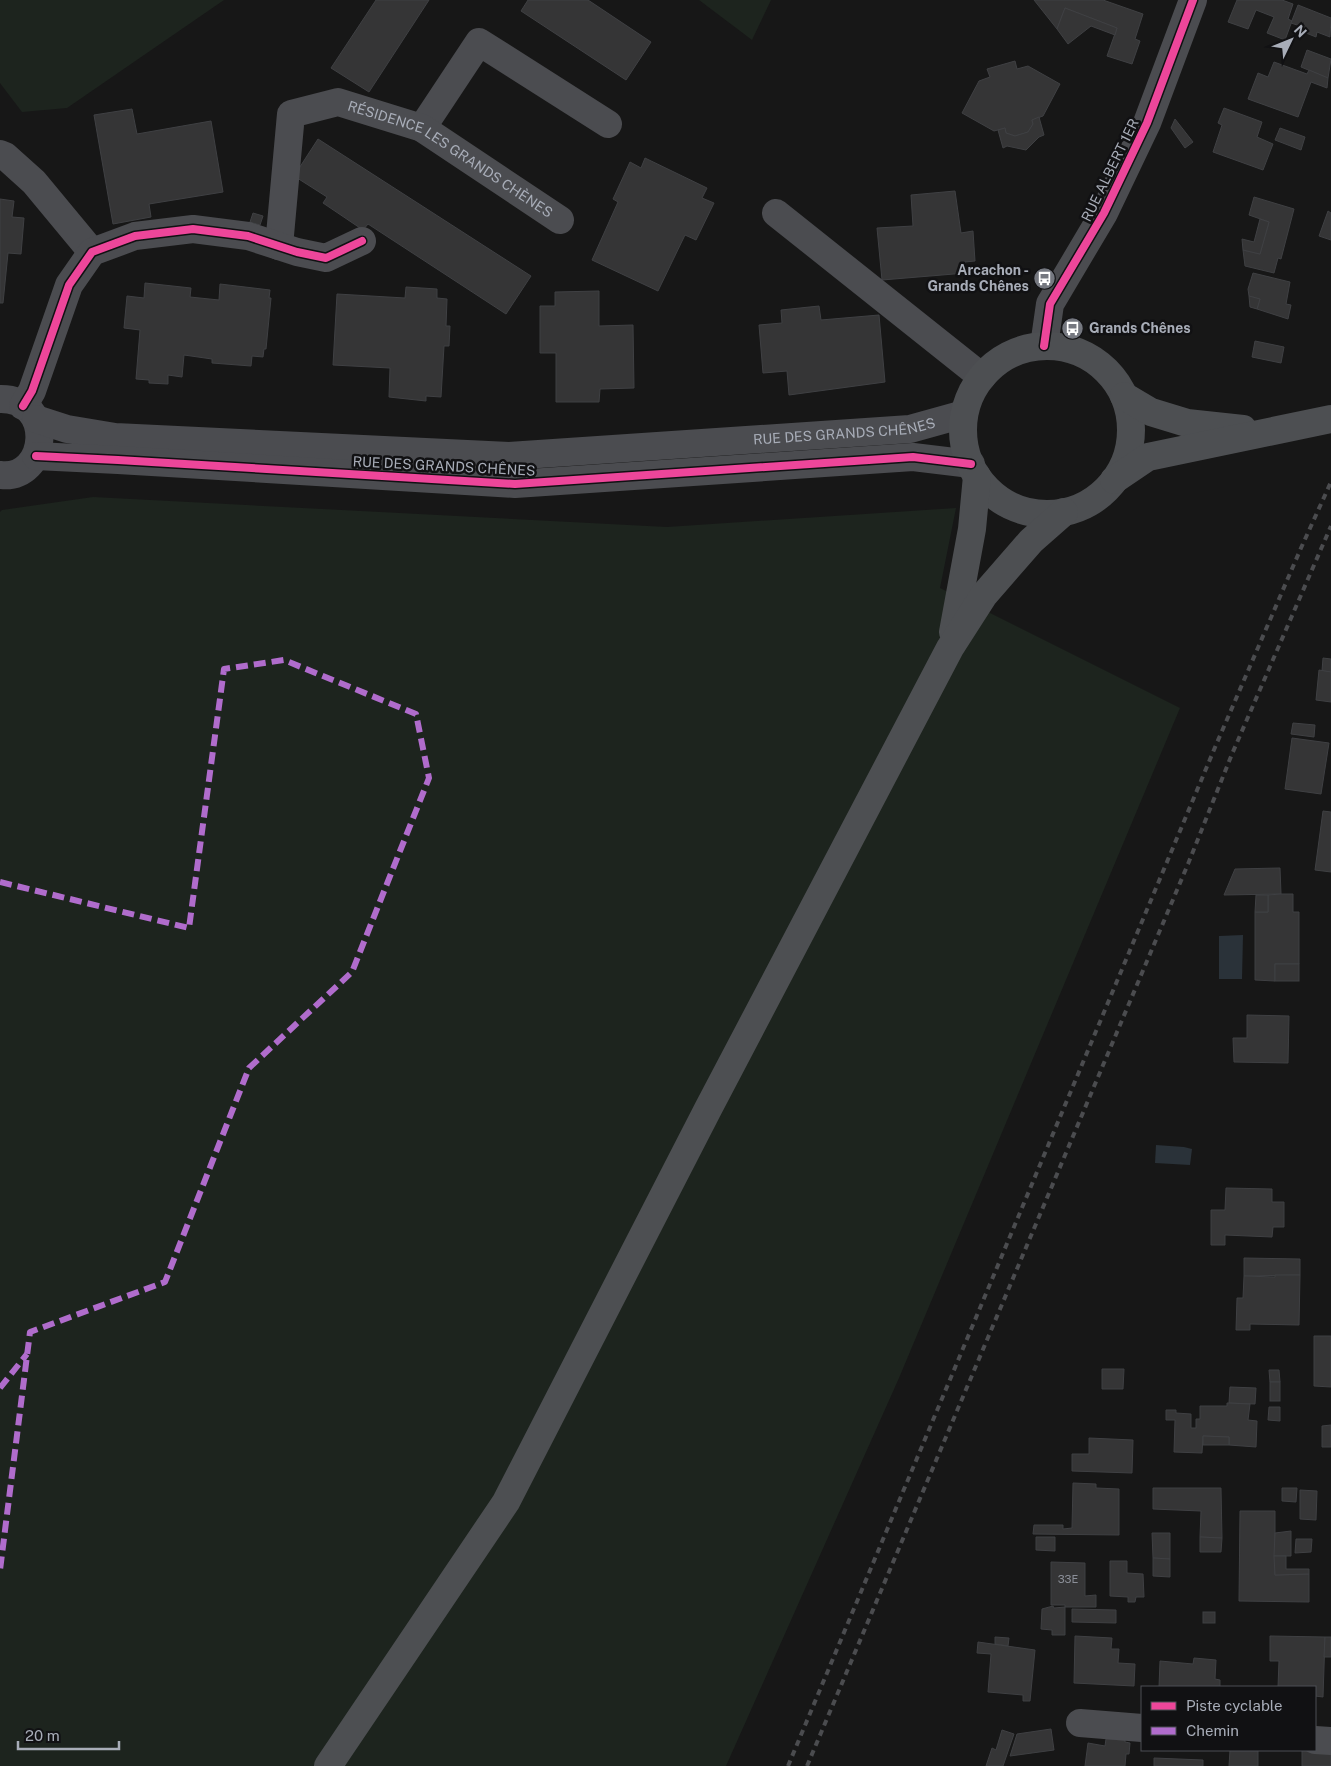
<svg xmlns="http://www.w3.org/2000/svg" width="1331" height="1766" font-family="'Public Sans',sans-serif">
<rect width="100%" height="100%" fill="#171717"/>
<g fill="#1d241e">
<polygon points="0,0 224,0 67,108 22,112 0,83"/>
<polygon points="699,0 771,0 752,40"/>
<polygon points="93,497 667,527 956,508 940,588 1180,708 899,1378 726,1766 0,1766 0,512 2,510"/>
</g>
<g fill="#2a3239">
<polygon points="1243,935 1242,979 1219,979 1219,936"/>
<polygon points="1156,1145 1184,1147 1192,1149 1190,1165 1155,1163"/>
</g>
<g fill="#353536" stroke="#3f4043">
<polygon points="376,0 429,0 369,92 331,68"/>
<polygon points="528,0 588,0 651,42 626,80 521,11"/>
<polygon points="1034,0 1103,0 1143,14 1135,39 1140,41 1132,64 1107,56 1117,28 1065,8 1057,29"/>
<polygon points="1237,0 1282,0 1293,4 1288,19 1292,21 1285,40 1267,33 1274,17 1256,10 1248,29 1228,22"/>
<polygon points="1298,5 1331,18 1330,37 1317,32 1316,37 1301,31 1303,27 1291,23"/>
<polygon points="1065,8 1117,28 1115,35 1091,26 1068,44 1057,29"/>
<polygon points="1307,50 1331,59 1328,78 1301,67"/>
<polygon points="1015,61 1017,69 1028,66 1060,84 1043,116 1032,120 1033,124 1028,132 1015,136 1006,133 1005,128 994,131 962,113 979,81 990,77 987,69"/>
<polygon points="1274,62 1307,74 1309,70 1328,78 1327,88 1311,82 1298,117 1248,99 1258,73 1268,77"/>
<polygon points="1224,108 1262,122 1257,137 1273,144 1263,170 1213,152 1222,125 1218,123"/>
<polygon points="132,109 137,134 211,121 223,192 149,204 151,217 113,224 94,115"/>
<polygon points="1039,117 1044,135 1039,137 1026,150 1007,146 1003,148 998,130 1005,128 1006,133 1015,136 1028,132 1033,124 1032,120"/>
<polygon points="1175,119 1193,142 1185,148 1171,128"/>
<polygon points="1280,128 1305,137 1301,150 1275,140"/>
<polygon points="318,139 531,276 506,314 368,224 363,230 323,203 327,197 294,176"/>
<polygon points="645,158 707,188 702,198 714,203 696,240 685,235 658,291 592,260 618,202 613,199 630,162 641,168"/>
<polygon points="955,191 961,233 973,231 975,261 965,262 966,273 882,280 877,228 913,226 911,195"/>
<polygon points="1254,197 1294,209 1281,259 1278,258 1274,273 1245,266 1243,250 1260,254 1269,222 1249,215"/>
<polygon points="0,199 14,201 12,217 24,218 21,254 8,253 3,303 0,303"/>
<polygon points="1328,211 1331,213 1331,240 1319,236"/>
<polygon points="253,213 263,216 260,225 250,222"/>
<polygon points="1260,219 1269,222 1260,254 1243,250 1242,239 1254,242"/>
<polygon points="1253,273 1290,282 1286,304 1291,305 1288,319 1257,309 1260,299 1249,296 1248,289"/>
<polygon points="145,283 191,288 190,297 219,300 220,284 270,290 269,298 271,298 266,349 264,349 263,357 252,356 251,366 212,363 212,359 184,355 182,377 168,375 168,384 149,383 149,380 136,379 140,330 124,328 127,296 144,298"/>
<polygon points="406,287 437,289 437,298 447,299 446,326 450,326 449,346 444,346 441,397 426,396 426,401 389,397 390,368 333,365 337,294 405,298"/>
<polygon points="599,291 599,326 633,325 634,388 600,389 599,402 556,402 556,353 540,353 540,306 555,306 555,292"/>
<polygon points="1249,296 1260,299 1257,309 1250,307"/>
<polygon points="819,306 821,320 879,315 885,382 789,395 787,371 763,373 759,325 782,323 781,310"/>
<polygon points="1255,341 1284,347 1281,363 1252,357"/>
<polygon points="1323,658 1331,659 1331,672 1322,671"/>
<polygon points="1319,670 1331,672 1331,702 1316,700"/>
<polygon points="1293,723 1315,725 1314,737 1291,734"/>
<polygon points="1292,738 1329,743 1321,794 1285,789"/>
<polygon points="1323,811 1331,812 1331,872 1315,870"/>
<polygon points="1280,868 1281,894 1224,895 1235,869"/>
<polygon points="1281,894 1293,894 1293,912 1299,912 1299,964 1275,964 1275,981 1255,980 1255,912 1268,912 1268,895"/>
<polygon points="1256,895 1268,895 1268,912 1255,912"/>
<rect x="1275" y="964" width="24" height="17"/>
<polygon points="1247,1015 1289,1016 1288,1063 1234,1062 1233,1038 1247,1038"/>
<polygon points="1226,1188 1272,1189 1272,1202 1284,1202 1284,1227 1273,1227 1272,1237 1225,1235 1225,1245 1211,1245 1211,1210 1225,1210"/>
<polygon points="1244,1258 1300,1259 1300,1275 1244,1276"/>
<polygon points="1275,1275 1300,1275 1299,1325 1250,1324 1250,1330 1236,1330 1237,1298 1243,1298 1244,1276 1275,1277"/>
<polygon points="1314,1336 1331,1336 1331,1387 1314,1386"/>
<polygon points="1102,1369 1124,1369 1123,1389 1102,1389"/>
<polygon points="1269,1370 1279,1370 1280,1382 1270,1382"/>
<rect x="1270" y="1382" width="10" height="19"/>
<polygon points="1230,1387 1256,1388 1255,1404 1229,1403"/>
<polygon points="1227,1403 1250,1404 1248,1420 1257,1421 1256,1447 1229,1445 1229,1437 1203,1436 1202,1453 1174,1452 1175,1420 1166,1420 1166,1410 1176,1410 1176,1413 1191,1414 1191,1428 1196,1428 1196,1419 1200,1419 1200,1406 1227,1406"/>
<polygon points="1269,1407 1280,1407 1280,1421 1268,1420"/>
<polygon points="1331,1425 1331,1447 1322,1447 1322,1426"/>
<polygon points="1203,1436 1229,1437 1229,1445 1203,1445"/>
<polygon points="1089,1438 1133,1440 1132,1473 1072,1471 1072,1454 1089,1454"/>
<polygon points="1073,1483 1096,1484 1096,1488 1119,1489 1119,1535 1033,1534 1034,1525 1063,1525 1063,1529 1072,1528"/>
<polygon points="1153,1488 1221,1488 1222,1538 1200,1537 1201,1511 1153,1509"/>
<polygon points="1282,1488 1297,1488 1296,1502 1282,1501"/>
<polygon points="1300,1490 1317,1491 1316,1520 1300,1519"/>
<polygon points="1240,1511 1275,1511 1275,1575 1309,1574 1309,1602 1239,1601"/>
<polygon points="1291,1531 1291,1556 1274,1556 1275,1533"/>
<polygon points="1152,1533 1170,1533 1170,1559 1153,1558"/>
<polygon points="1036,1537 1055,1537 1055,1551 1036,1550"/>
<polygon points="1200,1537 1222,1538 1221,1552 1200,1552"/>
<polygon points="1296,1539 1312,1539 1311,1552 1295,1553"/>
<polygon points="1274,1556 1286,1556 1286,1569 1309,1569 1309,1574 1275,1575"/>
<polygon points="1153,1558 1170,1559 1170,1577 1153,1576"/>
<polygon points="1110,1561 1127,1561 1127,1573 1143,1574 1144,1597 1136,1597 1135,1602 1128,1602 1128,1597 1110,1596"/>
<polygon points="1051,1562 1085,1563 1085,1596 1096,1595 1096,1607 1065,1607 1065,1605 1051,1605"/>
<polygon points="1053,1606 1054,1608 1065,1607 1065,1635 1052,1635 1052,1630 1041,1629 1042,1609"/>
<polygon points="1072,1609 1116,1610 1116,1623 1072,1622"/>
<rect x="1203" y="1612" width="12" height="11"/>
<polygon points="1075,1636 1112,1638 1111,1649 1119,1649 1118,1663 1135,1664 1134,1686 1074,1683"/>
<polygon points="1270,1636 1325,1637 1323,1697 1315,1696 1315,1687 1278,1687 1279,1661 1270,1661"/>
<polygon points="995,1637 1009,1638 1008,1646 995,1644"/>
<polygon points="1325,1637 1331,1637 1331,1657 1324,1657"/>
<polygon points="978,1642 1035,1650 1030,1701 1023,1701 1023,1695 988,1692 991,1654 977,1653"/>
<polygon points="1194,1658 1216,1660 1215,1679 1220,1680 1220,1687 1159,1687 1160,1661 1193,1664"/>
<polygon points="1051,1729 1054,1750 1010,1756 1017,1734"/>
<polygon points="1002,1730 1014,1734 1003,1766 986,1766 992,1748 996,1750"/>
<polygon points="1106,1739 1125,1740 1125,1742 1130,1743 1129,1754 1126,1754 1125,1766 1085,1766 1088,1743 1105,1746"/>
<polygon points="1230,1750 1258,1750 1258,1766 1229,1766"/>
<polygon points="1302,1750 1331,1751 1331,1766 1302,1766"/>
<polygon points="1154,1758 1203,1760 1203,1766 1154,1766"/>
</g>
<g fill="none" stroke-linecap="round" stroke-linejoin="round">
<g stroke="#4b4c50" stroke-width="28">
<polyline points="422,128 479,42 608,124"/>
<polyline points="0,154 5,156 34,182 92,252"/>
<polyline points="776,213 982,377"/>
<path id="s1" d="M279,246L291,114L338,102L422,128L560,220"/>
<polyline points="1044,346 1050,304 1104,213 1147,123 1193,0"/>
<path d="M0,399C56,398 49,481 0,475"/>
<polyline points="23,406 32,391 69,285 92,252 135,236 193,229 248,236 297,252 326,258 362,241"/>
<path id="s2" d="M36,419L67,429L115,437L509,456L910,429L964,414"/>
<polyline points="36,456 118,460 515,484 913,457 971,464"/>
<polyline points="1080,1723 1142,1728"/>
<polyline points="1315,1740 1331,1741"/>
</g>
<g stroke="#4d4f52" stroke-width="28">
<circle cx="1047" cy="430" r="84"/>
<polyline points="1124,396 1151,412 1187,423 1243,429"/>
<polyline points="1114,480 1148,457 1331,419"/>
<polyline points="953,632 972,529 977,476"/>
<polyline points="328,1766 506,1502 708,1109 950,648 984,595 1031,541 1064,512"/>
</g>
<g stroke="#4b4c4f" stroke-width="4" stroke-dasharray="6 5" stroke-linecap="butt">
<polyline points="788,1766 1216,745 1301,548 1331,482"/>
<polyline points="807,1766 1188,864 1232,754 1331,526"/>
</g>
<g stroke="#b06ccc" stroke-width="6" stroke-dasharray="12 6" stroke-linecap="butt">
<polyline points="0,882 189,928 224,669 284,660 416,714 429,778 352,972 249,1068 165,1282 30,1332 0,1570"/>
<polyline points="0,1388 27,1354"/>
</g>
<defs>
<g id="cycleway">
<polyline points="1044,346 1050,304 1104,213 1147,123 1193,0"/>
<polyline points="23,406 32,391 69,285 92,252 135,236 193,229 248,236 297,252 326,258 362,241"/>
<polyline points="36,456 118,460 515,484 913,457 971,464"/>
</g>
</defs>
<use href="#cycleway" stroke="#111113" stroke-width="11"/>
<use href="#cycleway" stroke="#ed469a" stroke-width="8"/>
</g>
<defs>
<symbol id="bus-disc" viewBox="-11 -11 22 22"><circle r="9.5" fill="#757880" stroke="#111113"/><path d="M-5-6H5V4H4V6H2V4H-2V6H-4V4H-5ZM-3.5-4V0h7V-4ZM-3.5 1.2v1.5H-2V1.2ZM2 1.2v1.5H3.5V1.2Z" fill="#fff"/></symbol>
</defs>
<g fill-rule="evenodd">
<use href="#bus-disc" x="1032" y="266" width="25" height="25"/>
<use href="#bus-disc" x="1060" y="316" width="25" height="25"/>
</g>
<g text-anchor="middle" stroke-width="5" stroke-linejoin="round" paint-order="stroke">
<g font-size="11" fill="#8b8f98">
<text x="1068" y="1583">33E</text>
</g>
<g font-size="14" fill="#a8adb8" stroke="#111113">
<text dy="5" stroke="none"><textPath href="#s1" startOffset="308">RÉSIDENCE LES GRANDS CHÈNES</textPath></text>
<text transform="translate(1110 170) rotate(-64)" y="5">RUE ALBERT 1ER</text>
<text dy="5" stroke="none"><textPath href="#s2" startOffset="812">RUE DES GRANDS CHÊNES</textPath></text>
<text transform="translate(444 466) rotate(3)" y="5">RUE DES GRANDS CHÊNES</text>
</g>
<g font-size="14" font-weight="bold" fill="#a8adb8" stroke="#111113" text-anchor="end">
<text x="1029" y="275">Arcachon -<tspan x="1029" dy="16">Grands Chênes</tspan></text>
<text x="1089" y="333" text-anchor="start">Grands Chênes</text>
</g>
</g>
<rect x="1141" y="1686" width="175" height="65" fill="#111113" stroke="#4d4f55"/>
<rect x="1151" y="1702" width="25" height="8" fill="#ed469a" stroke="#4d4f55"/>
<text x="1186" y="1711" font-size="15" fill="#a8adb8">Piste cyclable</text>
<rect x="1151" y="1727" width="25" height="8" fill="#b06ccc" stroke="#4d4f55"/>
<text x="1186" y="1736" font-size="15" fill="#a8adb8">Chemin</text>
<g transform="translate(1291 40) rotate(47)" stroke="#111113" stroke-width="4" paint-order="stroke">
<path d="M0-4L9 19L0 12L-9 19Z" fill="#a8adb8"/>
<text y="-8" font-size="14" font-weight="bold" text-anchor="middle" fill="#a8adb8">N</text>
</g>
<path d="M18 1741v8h101v-8" fill="none" stroke="#a8adb8" stroke-width="2.5"/>
<text x="25" y="1741" font-size="15" fill="#a8adb8" stroke="#111113" stroke-width="4" paint-order="stroke">20 m</text>
</svg>
